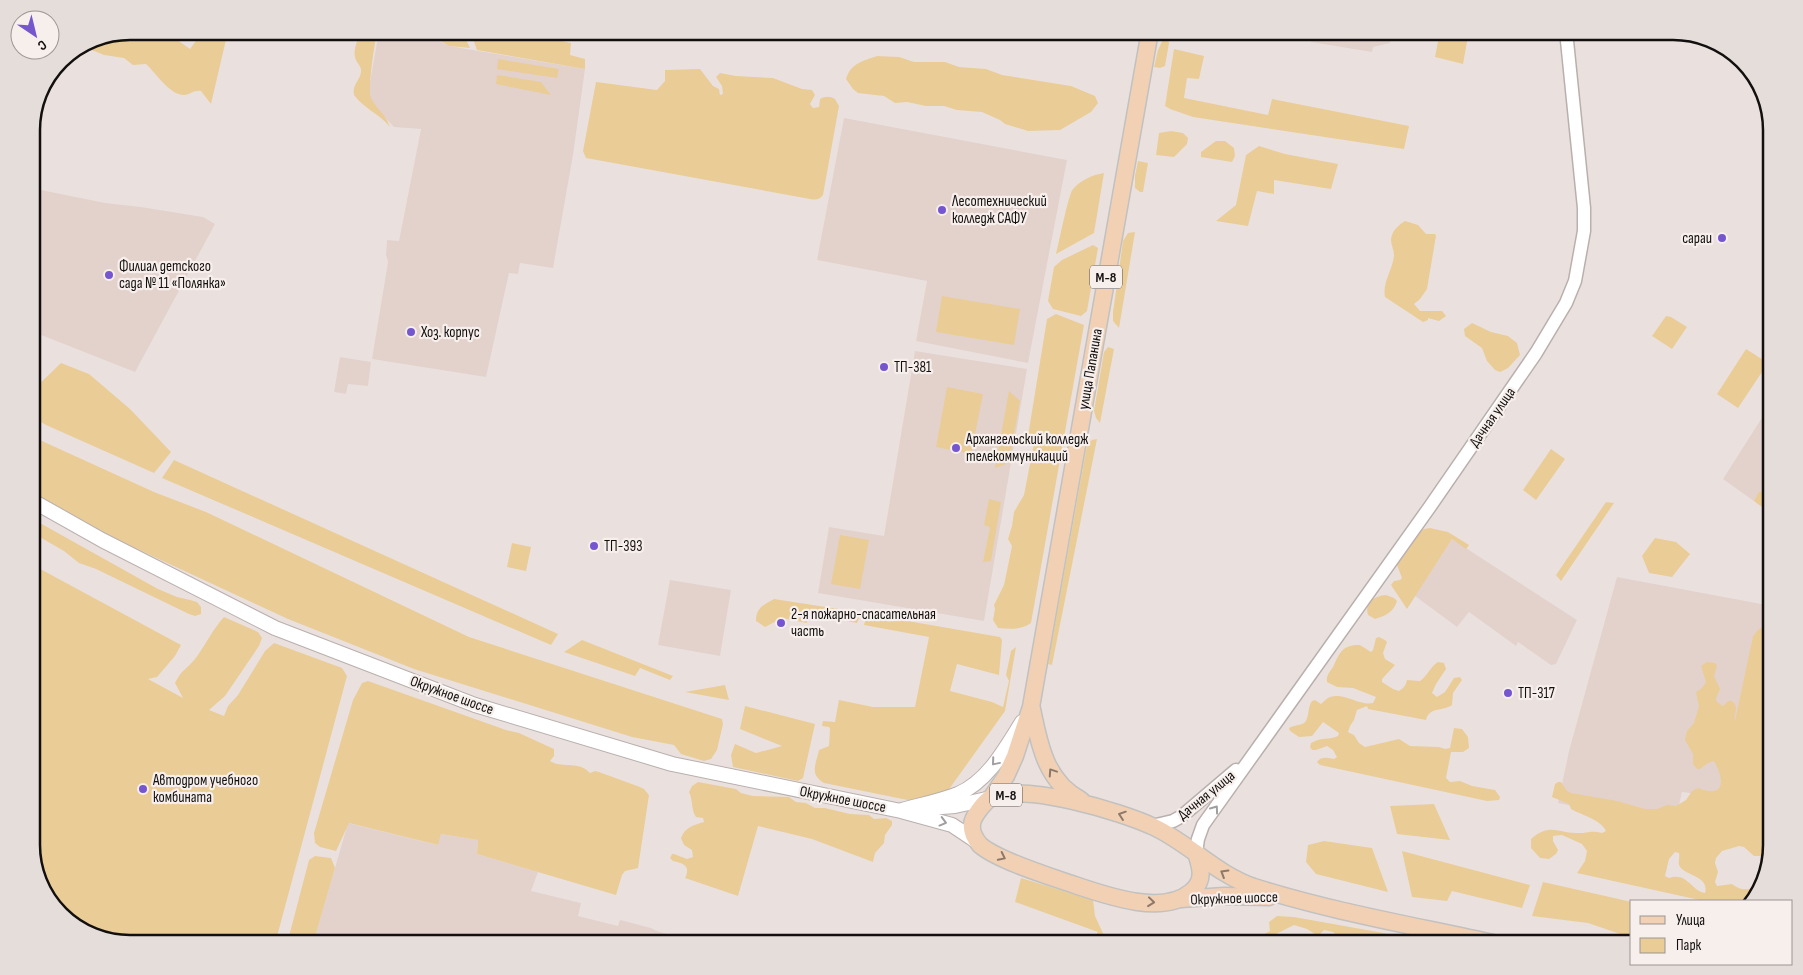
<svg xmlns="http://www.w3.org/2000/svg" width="1803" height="975" font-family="'Sofia Sans Condensed',sans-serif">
<rect width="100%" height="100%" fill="#eae1df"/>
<g fill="#e3d2cc">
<polygon points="379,31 422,31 449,46 585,69 573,155 553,268 520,263 518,274 509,273 486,377 372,359 388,262 386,255 387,240 399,241 421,129 394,127 367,99"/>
<polygon points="1313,31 1392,31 1390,43 1373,47 1372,52 1311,42"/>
<polygon points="844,118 1067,160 1028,363 916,341 927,281 817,260"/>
<polygon points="41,190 105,203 141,207 203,217 215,224 135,372 31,331 31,211"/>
<polygon points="915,351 1027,369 984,621 818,593 829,527 884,536"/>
<polygon points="340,357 371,362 368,386 348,384 346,394 334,392"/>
<polygon points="1772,402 1772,514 1723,479"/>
<polygon points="1452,539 1577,620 1556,664 1551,665 1518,642 1516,646 1469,612 1457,627 1415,596"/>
<polygon points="1617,577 1772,606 1772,784 1728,798 1682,792 1674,826 1558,803 1569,751"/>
<polygon points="670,580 731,590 720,656 658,645"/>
<polygon points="348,823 437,845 441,834 478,840 477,854 538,872 531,891 581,903 578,916 618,926 620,920 651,928 657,931 700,944 313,944"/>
</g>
<g fill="#eacc97" fill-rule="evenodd">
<path d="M129,31H165L190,49L203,31H228L211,104L201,91C194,90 191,94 185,95C170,96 156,73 146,64L133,65L124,58L104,55L82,46L92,39Z"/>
<path d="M363,31H377C375,43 367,90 371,98C378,111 385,113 390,127C380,114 364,109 354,95C352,84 360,81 361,72C362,66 356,63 355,57C353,50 358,36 363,31Z"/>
<polygon points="425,31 462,31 470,48 449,46"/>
<polygon points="470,31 515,31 571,43 570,55 585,59 585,69 477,50"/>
<polygon points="1440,31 1469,31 1463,64 1435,57"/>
<polygon points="1166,33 1169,43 1165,66 1160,68 1154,67 1158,50"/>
<polygon points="1174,49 1204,56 1199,79 1187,78 1184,98 1268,115 1272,99 1409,126 1404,149 1193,117 1170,109 1165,106"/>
<path d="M877,56L899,57L914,62H945L959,67L986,69L1002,75L1071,86L1095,96L1098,103L1091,112L1060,130L1028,131L1005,124L1000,120L982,112L957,110L944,106H926L907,102L895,103L884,96L858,93L853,89L846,79C851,63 863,61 877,56Z"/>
<polygon points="498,59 559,69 557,78 497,69"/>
<path d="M700,69L713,86L719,89L720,95L723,94L722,86L716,77L720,73L736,76L773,78L802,89L812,90L815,95L810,104L813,108L819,107L820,99C825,96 830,96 835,99L839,106L823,195C819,200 816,200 810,199L586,158L583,151L596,82L657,90L665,81V70Z"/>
<polygon points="497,75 541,82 551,95 496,84"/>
<polygon points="1171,131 1183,133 1188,138 1187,144 1174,157 1156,155 1159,133"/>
<polygon points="1216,141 1225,141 1234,148 1235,156 1232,162 1201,157 1201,152"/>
<polygon points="1259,146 1285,154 1338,164 1331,189 1274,180 1274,194 1257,191 1248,226 1216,221 1236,205 1246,155"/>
<polygon points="1138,161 1148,163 1143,192 1140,192 1135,188 1135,176"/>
<path d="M1104,173L1094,233L1056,254C1059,243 1068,195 1073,189C1081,180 1092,175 1104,173Z"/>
<path d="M1405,221L1418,225L1426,234H1435L1436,236L1427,289L1420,299L1414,304L1420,311H1442L1446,316L1439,321L1428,318V320L1423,322L1385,297C1382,282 1393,270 1394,255C1394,248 1389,243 1392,235C1394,229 1400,224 1405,221Z"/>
<polygon points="1135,232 1119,328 1113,321 1113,312 1123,241 1128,233"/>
<polygon points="1093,245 1098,248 1087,311 1081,316 1053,309 1048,301 1054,267 1062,260"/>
<polygon points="942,296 1020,309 1014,345 936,332"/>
<path d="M1056,314L1084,325L1031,623C1021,630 1010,629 998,628L993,620L995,609L994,605L1004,585L1012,546L1008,539L1012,526L1014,512L1024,495L1035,438L1028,436L1047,319Z"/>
<polygon points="1666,316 1671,317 1687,327 1672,349 1652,336"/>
<polygon points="1472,323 1491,332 1508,336 1517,343 1520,355 1508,368 1500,372 1495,370 1487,361 1482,348 1465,336 1464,329"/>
<polygon points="1108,347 1114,349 1100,423 1096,418 1094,411 1104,352"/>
<polygon points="1746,349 1768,363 1738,408 1717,394"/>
<polygon points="61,363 89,374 130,409 171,452 154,473 46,425 31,416 31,392"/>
<polygon points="947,387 983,394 971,454 936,447"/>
<polygon points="1009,391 1020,401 1009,463 995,468"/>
<polygon points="31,436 154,492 206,512 469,637 722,719 723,724 717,750 711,759 704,761 681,754 674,745 632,737 414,669 288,619 120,541 31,492"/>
<polygon points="1097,439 1052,665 1048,664 1087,445 1092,440"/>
<polygon points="1551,449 1565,459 1536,500 1523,490"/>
<polygon points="174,460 558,634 551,645 162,478"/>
<polygon points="1765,491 1772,494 1772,514 1754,501 1759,492"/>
<polygon points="989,499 1001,502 991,561 983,562 990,527 984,525"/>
<polygon points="1606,502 1614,503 1561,581 1556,575"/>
<polygon points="31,518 158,589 177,597 190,600 197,602 201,607 201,614 195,616 189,614 96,569 79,563 64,551 31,532"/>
<polygon points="1430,528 1448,532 1469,545 1466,549 1452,539 1407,609 1391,585 1394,581 1400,580 1402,578 1397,565 1402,554 1410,546 1418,533 1424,529"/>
<polygon points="840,535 869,540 860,589 831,584"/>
<polygon points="1655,538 1676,542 1690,554 1672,577 1649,573 1642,556"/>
<polygon points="512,543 531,547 526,571 507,567"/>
<path d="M31,564L181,645L175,656L157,677L148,679L183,698L175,683C181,670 187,669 195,659C205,646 212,630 224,617L258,632L262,638L259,646L225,696L209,710L224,716L228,706L238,695L265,651L274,643L342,668L347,676L275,944H129L86,933L48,900L31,852Z"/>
<path d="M1386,595L1394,598L1397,601C1394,612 1385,616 1375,619L1368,615C1364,602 1375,596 1386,595Z"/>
<path d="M774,599L858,612L859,618L857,623L809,614L807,623L782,618L765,627L756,621C756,608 763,605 774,599Z"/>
<path d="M867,614L1000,637L1002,640L999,675L957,664L950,691L992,702L1003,707L1009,681L1006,675L1011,651L1016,647L1005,711L937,806L824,783C809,774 816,764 819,750L829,746L830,729L829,727L822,726L823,721L835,722L839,700L873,707H915L929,637L864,625Z"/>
<path d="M1772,623V845L1767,865L1762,856H1754L1744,847L1739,846L1722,851L1716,858L1715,863L1718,872L1715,882L1717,886L1732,884C1746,894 1748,887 1762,886L1761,889L1751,901H1704L1577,873L1585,861L1587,851L1582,844L1562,835L1553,836V841L1558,850L1556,854L1549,859L1540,858L1531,848V839C1550,822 1559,834 1578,833C1588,833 1591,830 1602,833L1606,831C1600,819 1581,815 1571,809L1569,804L1552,797L1555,784L1558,782H1561L1567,791L1571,793L1617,801L1645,809H1657L1667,805L1676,806L1686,800L1692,791L1698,788C1725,799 1725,780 1714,761L1708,763L1700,769H1697L1693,764V754L1685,740L1687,731L1694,723L1699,706L1696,692L1702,688L1706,682L1701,666L1707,662L1715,663L1717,666L1714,676L1720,689L1716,699L1717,702L1723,706L1728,701H1732C1740,708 1733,713 1735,721L1753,636L1759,629ZM1675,852L1679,853C1680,857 1678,862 1679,865C1683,876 1710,875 1705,893C1691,891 1688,872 1669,878L1665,876L1669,859Z"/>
<path d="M1379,637L1385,640L1387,642L1383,653L1385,659L1395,665L1382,679V682L1393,689L1399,691C1404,688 1406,685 1407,680L1420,681C1428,675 1430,667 1438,662L1444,663L1446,669L1436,684L1432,693L1437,697L1445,692L1454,678L1460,677L1462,680L1453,693L1452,705C1442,712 1430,706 1426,720L1368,709L1367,706L1357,710L1354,720L1350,726L1348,732L1354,735L1359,743L1365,747L1399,739L1410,746L1439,747L1445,749L1450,748L1454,728L1462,729L1468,737L1469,748L1463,752H1451L1446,778L1450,782L1460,781L1472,786L1495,790L1500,797L1499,800L1487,801L1320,765L1317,762C1321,756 1328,758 1334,759L1337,757L1333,750L1327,746L1316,750H1312L1310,747L1311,743C1320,737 1329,740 1338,736L1339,733L1323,722L1312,736L1299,737L1290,731L1289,728C1294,725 1297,726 1302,724C1310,722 1307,707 1312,701L1315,700L1321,704C1323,702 1327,698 1330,697C1345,692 1359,706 1373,703L1376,697L1353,688L1337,687L1327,682C1326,675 1330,672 1333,667C1340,653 1341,645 1360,645L1371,652L1373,650L1376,638Z"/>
<polygon points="582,640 673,676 670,680 640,668 635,676 564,652"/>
<path d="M368,681L506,730L519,733L554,749V756L550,761C562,769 579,760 590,773L595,771L599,772L640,787L644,789L649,795L638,868L625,871L622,875L616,895L477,854L478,840L441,834L438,845L349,823L336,851L320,847L315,843L314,833L353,700L362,683Z"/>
<polygon points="725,685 729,700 685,692"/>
<polygon points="745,706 815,724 803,778 798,781 733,767 731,755 735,744 756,753 782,746 740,729"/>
<path d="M698,782L736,789L741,793L753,796L789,797L796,802L806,803L815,808H825L850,814L869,815L874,819L886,818L892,821V825L885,835L884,843L875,853L873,862L812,839L758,826L738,896L685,878C686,876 687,874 687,871C688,864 678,862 673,861L670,858L672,854H674L687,859L693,857L692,850L684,845L681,838C685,827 694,825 704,822L703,818L696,817C691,810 693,800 689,792L692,786Z"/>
<polygon points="1434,804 1450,840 1397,834 1390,806"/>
<polygon points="1324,841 1372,848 1388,892 1316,874 1306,862 1308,845"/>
<polygon points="1402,851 1530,885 1522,908 1452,891 1447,901 1412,897"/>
<polygon points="315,856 331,858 335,868 313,944 287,944 309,860"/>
<polygon points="1021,878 1093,900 1095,916 1108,944 1090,944 1098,932 1015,902"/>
<polygon points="1543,882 1632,902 1632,938 1588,923 1532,916"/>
<polygon points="1277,916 1294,917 1406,937 1412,944 1340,944 1340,938 1333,932 1324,930 1318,936 1307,929 1294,925 1276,934 1269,939 1275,944 1259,944 1252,941 1256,938 1270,931 1269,922"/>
</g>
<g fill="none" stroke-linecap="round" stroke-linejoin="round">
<defs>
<g id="tertiary">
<polyline points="1152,826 1173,821 1182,816 1236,770"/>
<polyline points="1196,853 1198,839 1203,825 1429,508 1536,353 1566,303 1575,281 1584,231 1584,208 1566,31"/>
</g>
<g id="secondary">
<polyline points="31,500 102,540 275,628 475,705 672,764 901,811 952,825 979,843"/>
<polyline points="929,808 955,806 991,798"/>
<path d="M902,810C920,805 940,801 958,794C988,781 1005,749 1022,722"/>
</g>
<g id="primary">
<path d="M1032,709C1039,744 1046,782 1081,800"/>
<polyline points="991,798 1006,776 1015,756 1031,707 1150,31"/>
<path d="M1196,853C1201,868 1205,881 1191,892C1160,918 1097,892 1063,881C1042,874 996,859 980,845C976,840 971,832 972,825C972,820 976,814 979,810C982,806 987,800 991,798C1024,782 1122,812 1154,827C1190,844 1216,874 1254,887C1333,912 1416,926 1497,944"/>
<polyline points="1181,899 1224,896 1269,897"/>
</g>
</defs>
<use href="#tertiary" stroke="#b9b0ae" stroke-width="15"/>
<use href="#secondary" stroke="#b9b0ae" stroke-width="16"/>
<use href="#primary" stroke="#c1c1c0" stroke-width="19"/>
<use href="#tertiary" stroke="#fff" stroke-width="12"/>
<use href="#secondary" stroke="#fff" stroke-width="14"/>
<use href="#primary" stroke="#f2d0b4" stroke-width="16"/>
</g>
<defs><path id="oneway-chevron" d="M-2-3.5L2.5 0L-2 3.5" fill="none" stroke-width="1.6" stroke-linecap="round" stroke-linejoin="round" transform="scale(1.25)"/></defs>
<g stroke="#a09f9f">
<use href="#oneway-chevron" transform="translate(995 762) rotate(130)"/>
<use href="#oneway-chevron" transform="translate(1215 809) rotate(-54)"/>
<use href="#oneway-chevron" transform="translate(943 822) rotate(15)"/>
</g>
<g stroke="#8d7969">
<use href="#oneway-chevron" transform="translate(1052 772) rotate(-124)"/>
<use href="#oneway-chevron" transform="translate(1122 815) rotate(-161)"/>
<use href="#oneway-chevron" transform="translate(1002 857) rotate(26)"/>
<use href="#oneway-chevron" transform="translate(1224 873) rotate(-149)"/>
<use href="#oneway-chevron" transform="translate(1151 902) rotate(6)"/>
</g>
<g fill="#7556cf" stroke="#f7efec" stroke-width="2">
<circle cx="942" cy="210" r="5"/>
<circle cx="1722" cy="238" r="5"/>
<circle cx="109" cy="275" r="5"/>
<circle cx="411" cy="332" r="5"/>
<circle cx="884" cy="367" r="5"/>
<circle cx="956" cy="448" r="5"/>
<circle cx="594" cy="546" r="5"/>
<circle cx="781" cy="623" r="5"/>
<circle cx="1508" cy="693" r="5"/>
<circle cx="143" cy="789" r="5"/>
</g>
<g text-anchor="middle" stroke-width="4.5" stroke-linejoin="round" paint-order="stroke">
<g fill="#f7efec" stroke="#575251" stroke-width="1">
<rect x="1090" y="265.5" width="32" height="23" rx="4"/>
<rect x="990" y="783.5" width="32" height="23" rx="4"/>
</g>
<g font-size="14" font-weight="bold" fill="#120f0e">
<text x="1106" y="282">М-8</text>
<text x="1006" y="800">М-8</text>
</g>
<g font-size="15" fill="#120f0e" stroke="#f7efec" text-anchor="start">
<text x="952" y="206">Лесотехнический<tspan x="952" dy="17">колледж САФУ</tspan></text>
<text x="1712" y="243" text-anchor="end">сараи</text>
<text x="119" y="271">Филиал детского<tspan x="119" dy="17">сада № 11 «Полянка»</tspan></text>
<text x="421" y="337">Хоз. корпус</text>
<text x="894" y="372">ТП-381</text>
<text x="966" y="444">Архангельский колледж<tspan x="966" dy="17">телекоммуникаций</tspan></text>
<text x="604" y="551">ТП-393</text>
<text x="791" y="619">2-я пожарно-спасательная<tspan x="791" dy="17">часть</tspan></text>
<text x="1518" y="698">ТП-317</text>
<text x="153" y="785">Автодром учебного<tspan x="153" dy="17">комбината</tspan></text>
</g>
<g font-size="15" fill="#120f0e" stroke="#f7efec">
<text transform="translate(1090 369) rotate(-80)" y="5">улица Папанина</text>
<text transform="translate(1492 417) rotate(-55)" y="5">Дачная улица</text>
<text transform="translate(452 695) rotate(20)" y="5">Окружное шоссе</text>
<text transform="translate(1206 795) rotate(-39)" y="5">Дачная улица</text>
<text transform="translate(843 799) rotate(11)" y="5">Окружное шоссе</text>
<text transform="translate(1234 898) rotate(-2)" y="5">Окружное шоссе</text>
</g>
</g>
<path d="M0 0H1803V975H0ZM130 40H1673A90 90 0 0 1 1763 130V845A90 90 0 0 1 1673 935H130A90 90 0 0 1 40 845V130A90 90 0 0 1 130 40Z" fill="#e5ddda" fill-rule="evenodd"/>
<path fill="none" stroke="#120f0e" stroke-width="2.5" d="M130 40H1673A90 90 0 0 1 1763 130V845A90 90 0 0 1 1673 935H130A90 90 0 0 1 40 845V130A90 90 0 0 1 130 40Z"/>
<rect x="1630" y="900" width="162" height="65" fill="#f7efec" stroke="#9b9593"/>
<rect x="1640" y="916" width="25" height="8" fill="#f2d0b4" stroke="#9b9593"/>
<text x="1676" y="925" font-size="15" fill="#120f0e">Улица</text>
<rect x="1640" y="938" width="25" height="15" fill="#eacc97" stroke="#9b9593"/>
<text x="1676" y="950" font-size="15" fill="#120f0e">Парк</text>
<g transform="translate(35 35) rotate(145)"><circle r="24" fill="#f7efec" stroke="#9b9593"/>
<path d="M0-4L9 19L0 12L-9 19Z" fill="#7556cf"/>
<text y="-8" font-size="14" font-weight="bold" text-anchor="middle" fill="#120f0e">С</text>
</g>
</svg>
